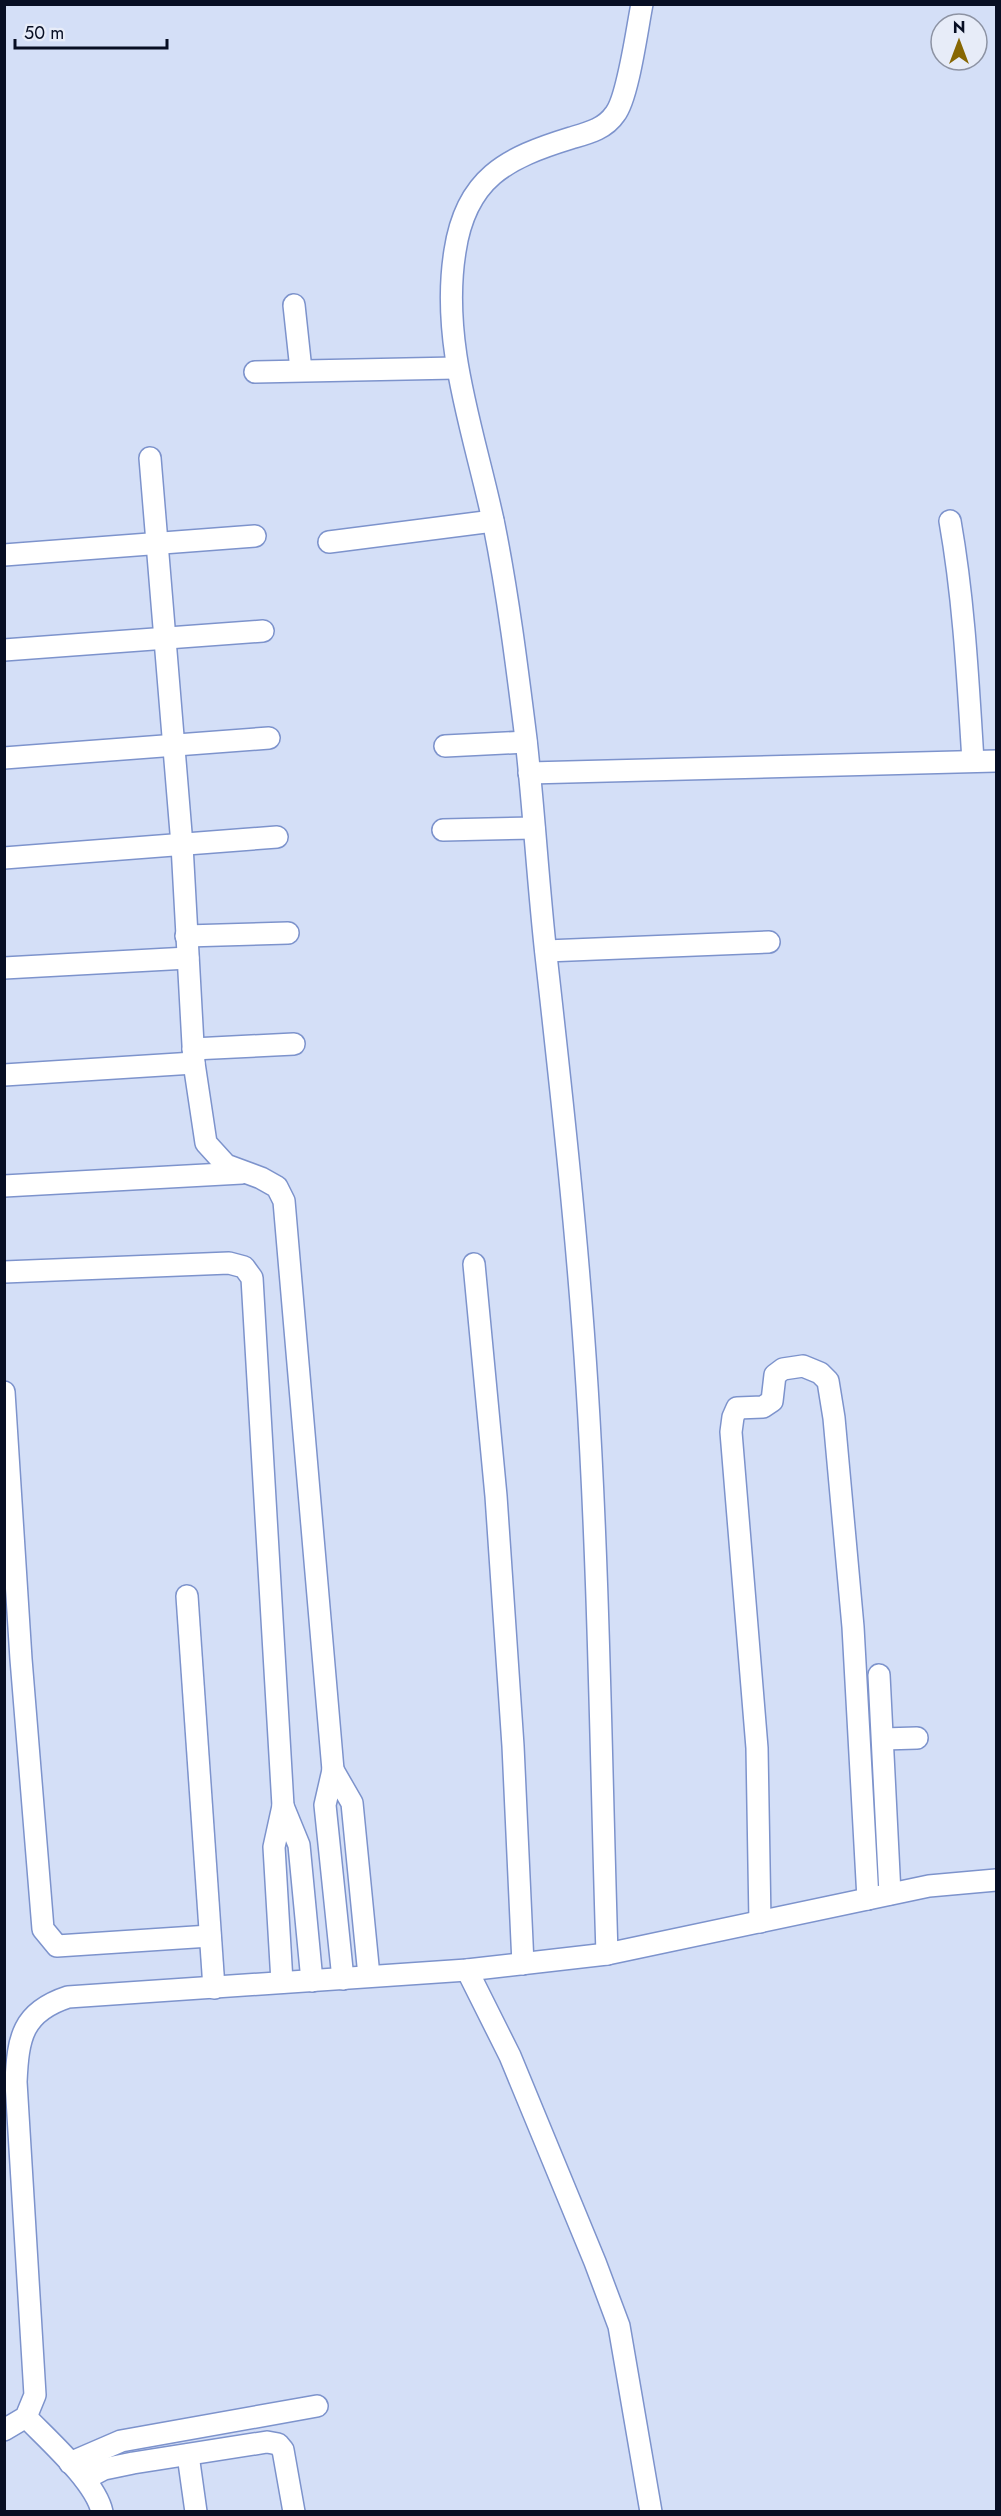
<svg xmlns="http://www.w3.org/2000/svg" width="1001" height="2516" font-family="Jost,sans-serif">
<rect width="100%" height="100%" fill="#d4dff7"/>
<g fill="none" stroke-linecap="round" stroke-linejoin="round">
<defs>
<g id="minor">
<polyline points="294,305 301,370"/>
<polyline points="255,372 456,368"/>
<polyline points="150,458 182,845 194,1063 206,1143 226,1165 261,1178 277,1187 284,1201 333,1770"/>
<path d="M950,521C964,600 968,681 973,761"/>
<polyline points="329,542 493,521"/>
<polyline points="4,555 255,536"/>
<polyline points="4,650 263,631"/>
<polyline points="445,746 526,742"/>
<polyline points="4,758 269,738"/>
<polyline points="529,773 996,761"/>
<polyline points="443,830 534,828"/>
<polyline points="4,858 277,837"/>
<polyline points="186,936 288,933"/>
<polyline points="546,951 769,942"/>
<polyline points="4,968 188,958"/>
<polyline points="193,1049 294,1044"/>
<polyline points="4,1075 194,1063"/>
<polyline points="4,1186 242,1173"/>
<polyline points="474,1264 496,1496 513,1746 523,1964"/>
<polyline points="4,1272 229,1263 244,1267 252,1278 283,1806"/>
<polyline points="4,1392 21,1659 43,1929 57,1946 210,1936"/>
<polyline points="187,1596 214,1988"/>
<polyline points="879,1675 890,1894"/>
<polyline points="883,1739 917,1738"/>
<polyline points="760,1922 757,1748 731,1432 733,1417 737,1408 763,1407 772,1401 775,1375 783,1369 803,1366 820,1373 828,1381 834,1418 853,1627 868,1899"/>
<path d="M607,1954C601,1765 599,1575 587,1386C578,1242 562,1098 546,955C538,883 534,811 526,739C517,667 508,595 494,525C475,434 440,344 455,251C466,178 506,158 571,138C588,133 605,129 615,114C628,98 637,29 642,4"/>
<polyline points="467,1970 510,2056 595,2262 619,2326 651,2512"/>
<polyline points="343,1979 325,1805 333,1770 352,1803 369,1976"/>
<polyline points="282,1982 274,1847 283,1806 299,1845 312,1981"/>
<path d="M26,2417C47,2439 96,2482 102,2512"/>
<path d="M4,2430L26,2417L35,2395L16,2082C18,2038 22,2012 68,1997L467,1970L607,1954L929,1886L996,1880"/>
<polyline points="188,2455 196,2512"/>
<polyline points="70,2463 121,2441 317,2406"/>
<polyline points="85,2479 104,2469 133,2463 267,2442 278,2444 283,2450 294,2512"/>
</g>
</defs>
<use href="#minor" stroke="#7d93cc" stroke-width="24"/>
<use href="#minor" stroke="#fff" stroke-width="21"/>
</g>
<rect width="1001" height="2516" fill="none" stroke="#070e23" stroke-width="12"/>
<g transform="translate(959 42)"><circle r="28" fill="#e7ecf8" stroke="#8d93a3" stroke-width="1.5"/>
<path d="M0-4.5L10 22L0 15L-10 22Z" fill="#876703"/>
<text y="-9" font-size="16" font-weight="bold" text-anchor="middle" fill="#070e23">N</text>
</g>
<path d="M15 39v9h152v-9" fill="none" stroke="#070e23" stroke-width="3"/>
<text x="24" y="39" font-size="18" fill="#070e23" stroke="#e7ecf8" stroke-width="4.5" paint-order="stroke">50 m</text>
</svg>
